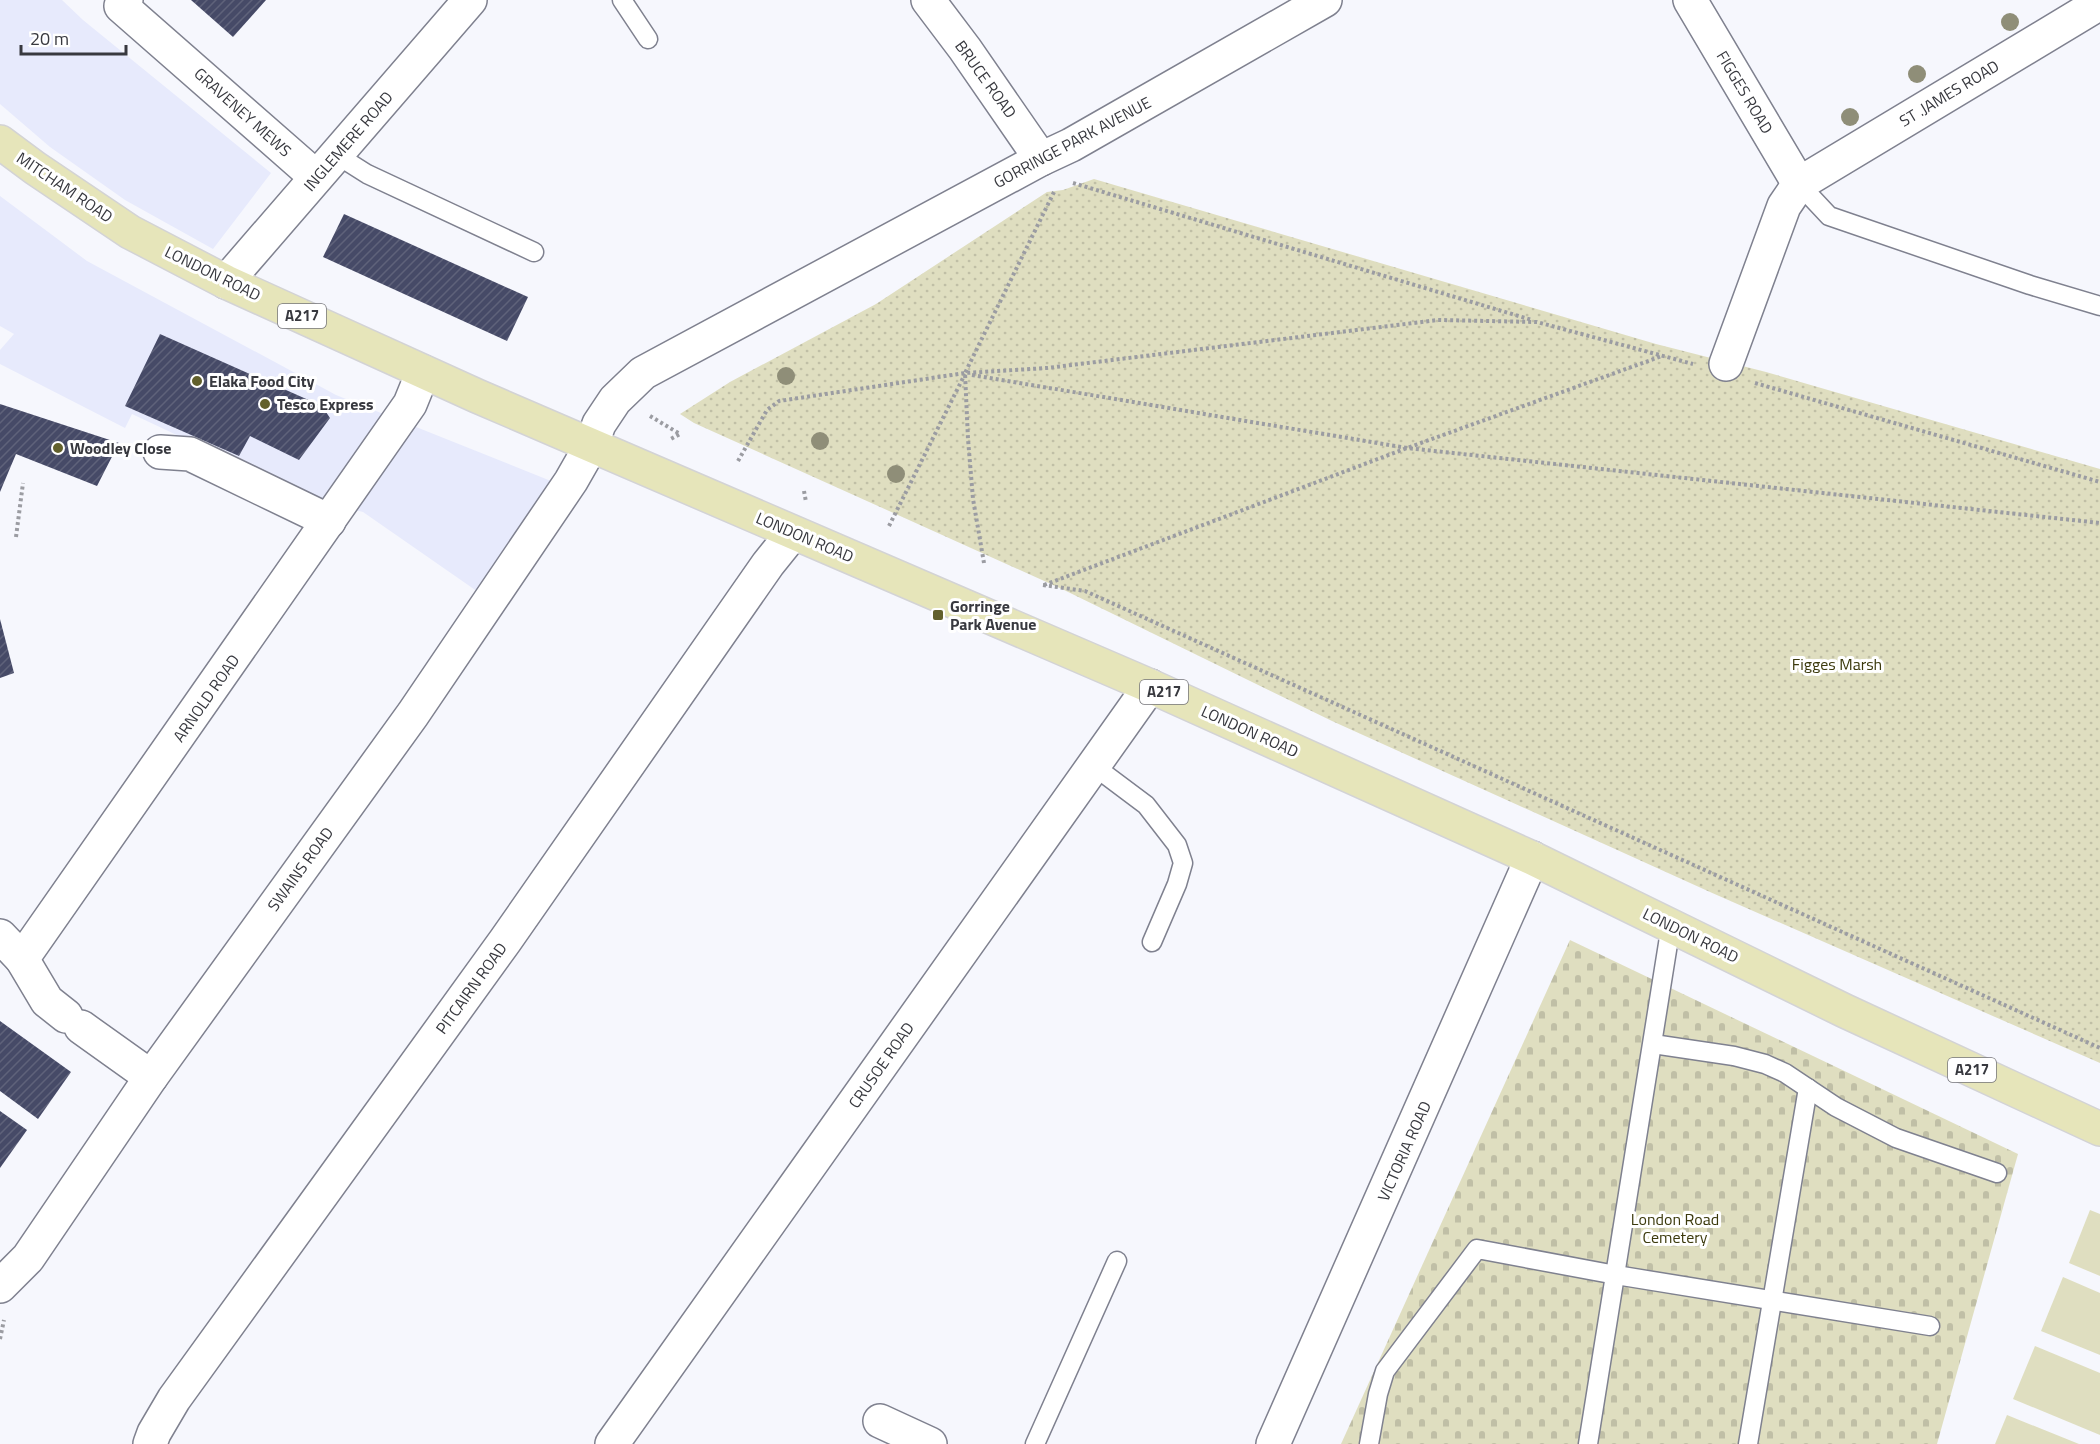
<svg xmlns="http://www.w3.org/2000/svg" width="2100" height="1444" font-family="'Titillium Web',sans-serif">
<defs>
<pattern id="grass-dots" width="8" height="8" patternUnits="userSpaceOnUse" patternTransform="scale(1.5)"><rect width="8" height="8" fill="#dfdec0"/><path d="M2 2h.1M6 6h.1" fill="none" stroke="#c0bfa6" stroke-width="1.8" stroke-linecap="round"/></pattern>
<pattern id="cemetery-stones" width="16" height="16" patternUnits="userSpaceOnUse" patternTransform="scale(1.5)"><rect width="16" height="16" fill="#dfdec0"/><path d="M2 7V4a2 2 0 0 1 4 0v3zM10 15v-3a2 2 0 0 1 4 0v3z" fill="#c0bfa6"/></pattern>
<pattern id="building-hatch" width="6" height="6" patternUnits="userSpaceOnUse" patternTransform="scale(1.5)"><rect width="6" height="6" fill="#464a67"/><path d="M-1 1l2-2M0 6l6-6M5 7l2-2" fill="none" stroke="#5f627a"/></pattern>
</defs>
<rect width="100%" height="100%" fill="#f6f7fd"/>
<g fill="#e7eafc">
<polygon points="0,0 62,0 83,20 271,173 213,249 125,200 50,147 0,104"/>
<polygon points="0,196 87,261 336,395 551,481 551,491 481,594 363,512 315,500 132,414 125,428 0,364 0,350 14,334 0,326"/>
</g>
<polygon fill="url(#grass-dots)" points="1094,179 1656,344 1766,372 2100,469 2100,1063 1710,892 1332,721 1062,589 694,423 680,414 730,382 876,304 1047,192 1063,190"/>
<polygon fill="url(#cemetery-stones)" points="1570,940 2018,1154 1937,1444 1341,1444"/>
<g fill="#dfdec0">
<polygon points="2090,1210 2100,1214 2100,1276 2069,1263"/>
<polygon points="2063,1277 2100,1293 2100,1355 2041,1331"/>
<polygon points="2035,1346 2100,1373 2100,1435 2013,1399"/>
<polygon points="2007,1415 2079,1444 1995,1444"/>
</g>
<g fill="url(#building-hatch)">
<polygon points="191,0 266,0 233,37"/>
<polygon points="344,214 528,297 507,341 323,257"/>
<polygon points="160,334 322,406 330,418 299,460 250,436 239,456 125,406"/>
<polygon points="0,404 119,443 97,486 16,454 0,492"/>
<polygon points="0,619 14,673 0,678"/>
<polygon points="0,1021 71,1072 38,1119 0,1091"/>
<polygon points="0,1111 27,1130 0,1168"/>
</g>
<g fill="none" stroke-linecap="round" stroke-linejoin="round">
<defs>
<g id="lane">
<polyline points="622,0 648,39"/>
<polyline points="337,155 367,174 534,252"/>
<polyline points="1799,184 1829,216 2030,285 2100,306"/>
<polyline points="1094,766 1146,805 1177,845 1183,863 1177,884 1152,942"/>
<polyline points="1653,1044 1734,1056 1765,1064 1785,1073 1836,1107 1896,1138 1997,1173"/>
<polyline points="1035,1444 1117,1261"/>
<polyline points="1369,1444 1378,1394 1385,1371 1477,1249 1616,1275 1930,1326"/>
<polyline points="1588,1444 1671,925"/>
<polyline points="1748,1444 1808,1088"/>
</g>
<g id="street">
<polyline points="126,0 121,6 316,177"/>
<polyline points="928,0 965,49 1041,159"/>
<polyline points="1690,0 1799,184"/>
<polyline points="226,282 470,0"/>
<polyline points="1726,364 1784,206 1799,184 2100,3"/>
<polyline points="160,452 190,454 329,521"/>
<polyline points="0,936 22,959"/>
<polyline points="66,1016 47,1001 22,959 410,404 423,372"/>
<polyline points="81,1027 151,1077"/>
<polyline points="0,1286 28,1258 151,1077 413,714 571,481 591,446 599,424 615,400 643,373 1041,159 1071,145 1325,0"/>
<polyline points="880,1421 930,1444"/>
<polyline points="150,1444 154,1433 174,1399 505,941 768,564 793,533"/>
<polyline points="612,1444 1150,686"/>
<polyline points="1273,1444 1532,858"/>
</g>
<polyline id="primary" points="0,142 35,168 130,232 226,282 477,396 1150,686 1532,858 1845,1011 2100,1129"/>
</defs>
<use href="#lane" stroke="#7f818f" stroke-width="21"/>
<use href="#street" stroke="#7f818f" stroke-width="36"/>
<use href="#primary" stroke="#d3d3d5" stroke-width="36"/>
<g stroke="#9b9ca2" stroke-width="4" stroke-dasharray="3 3" stroke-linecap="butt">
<polyline points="1073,183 1532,320"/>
<polyline points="972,375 1407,448 2100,523"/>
<polyline points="1755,383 2100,482"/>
<polyline points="650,416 680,434 669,440"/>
<polyline points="738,461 767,410 779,401 965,373 1047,368 1438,320 1537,322 1693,364"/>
<polyline points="804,491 806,502"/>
<polyline points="889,526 965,374"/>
<polyline points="16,537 23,483"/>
<polyline points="984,563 973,499 968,439 965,373 1054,192"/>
<polyline points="1043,585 1085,591 2100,1048"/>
<polyline points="1044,585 1407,448 1662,356"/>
<polyline points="0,1339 4,1320"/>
</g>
<use href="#lane" stroke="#fff" stroke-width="18"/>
<use href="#street" stroke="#fff" stroke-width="33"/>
<use href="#primary" stroke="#e6e5ba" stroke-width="33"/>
</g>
<g fill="#8f8e78">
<circle cx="2010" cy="22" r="9"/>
<circle cx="1917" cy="74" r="9"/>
<circle cx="1850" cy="117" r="9"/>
<circle cx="786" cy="376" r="9"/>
<circle cx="820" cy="441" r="9"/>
<circle cx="896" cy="474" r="9"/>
</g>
<g fill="#62602c" stroke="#fff" stroke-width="2">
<circle cx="197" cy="381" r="6"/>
<circle cx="265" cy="404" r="6"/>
<circle cx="58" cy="448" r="6"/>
<rect x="932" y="609" width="12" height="12" rx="3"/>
</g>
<g text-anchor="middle" stroke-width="6" stroke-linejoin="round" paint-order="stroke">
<g fill="#fff" stroke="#747479" stroke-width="1.5">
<rect x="278" y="304" width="48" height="24" rx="4.5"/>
<rect x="1140" y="680" width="48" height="24" rx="4.5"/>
<rect x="1948" y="1058" width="48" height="24" rx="4.5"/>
</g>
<g font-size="15" font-weight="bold" fill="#38393f">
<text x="302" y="321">A217</text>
<text x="1164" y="697">A217</text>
<text x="1972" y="1075">A217</text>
</g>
<g font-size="16" fill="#38393f" stroke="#fff">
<text transform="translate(986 79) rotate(54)" y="6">BRUCE ROAD</text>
<text transform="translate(1745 92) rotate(59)" y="6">FIGGES ROAD</text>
<text transform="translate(1949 93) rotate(-31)" y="6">ST .JAMES ROAD</text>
<text transform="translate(243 112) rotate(42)" y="6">GRAVENEY MEWS</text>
<text transform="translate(348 141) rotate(-49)" y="6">INGLEMERE ROAD</text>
<text transform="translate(1072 142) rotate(-28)" y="6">GORRINGE PARK AVENUE</text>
<text transform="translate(65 187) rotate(34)" y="6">MITCHAM ROAD</text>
<text transform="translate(213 273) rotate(26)" y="6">LONDON ROAD</text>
<text transform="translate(805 537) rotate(23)" y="6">LONDON ROAD</text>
<text transform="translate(206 698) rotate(-55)" y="6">ARNOLD ROAD</text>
<text transform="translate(1250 731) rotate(24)" y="6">LONDON ROAD</text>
<text transform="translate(300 869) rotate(-54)" y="6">SWAINS ROAD</text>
<text transform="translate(1691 935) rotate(26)" y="6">LONDON ROAD</text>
<text transform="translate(471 988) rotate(-54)" y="6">PITCAIRN ROAD</text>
<text transform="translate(881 1065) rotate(-55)" y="6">CRUSOE ROAD</text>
<text transform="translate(1404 1151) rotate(-66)" y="6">VICTORIA ROAD</text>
</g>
<g font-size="16" font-weight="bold" fill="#38393f" stroke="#fff" text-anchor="start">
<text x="209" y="387">Elaka Food City</text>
<text x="277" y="410">Tesco Express</text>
<text x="70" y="454">Woodley Close</text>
<text x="950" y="612">Gorringe<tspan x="950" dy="18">Park Avenue</tspan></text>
</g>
<g font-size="16" fill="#3b390c" stroke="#fff">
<text x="1837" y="670">Figges Marsh</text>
<text x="1675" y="1225">London Road<tspan x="1675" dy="18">Cemetery</tspan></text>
</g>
</g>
<path d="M21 45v9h105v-9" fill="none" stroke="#38393f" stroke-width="3"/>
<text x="30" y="45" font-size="18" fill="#38393f" stroke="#ffffff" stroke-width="4.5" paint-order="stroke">20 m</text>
</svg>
